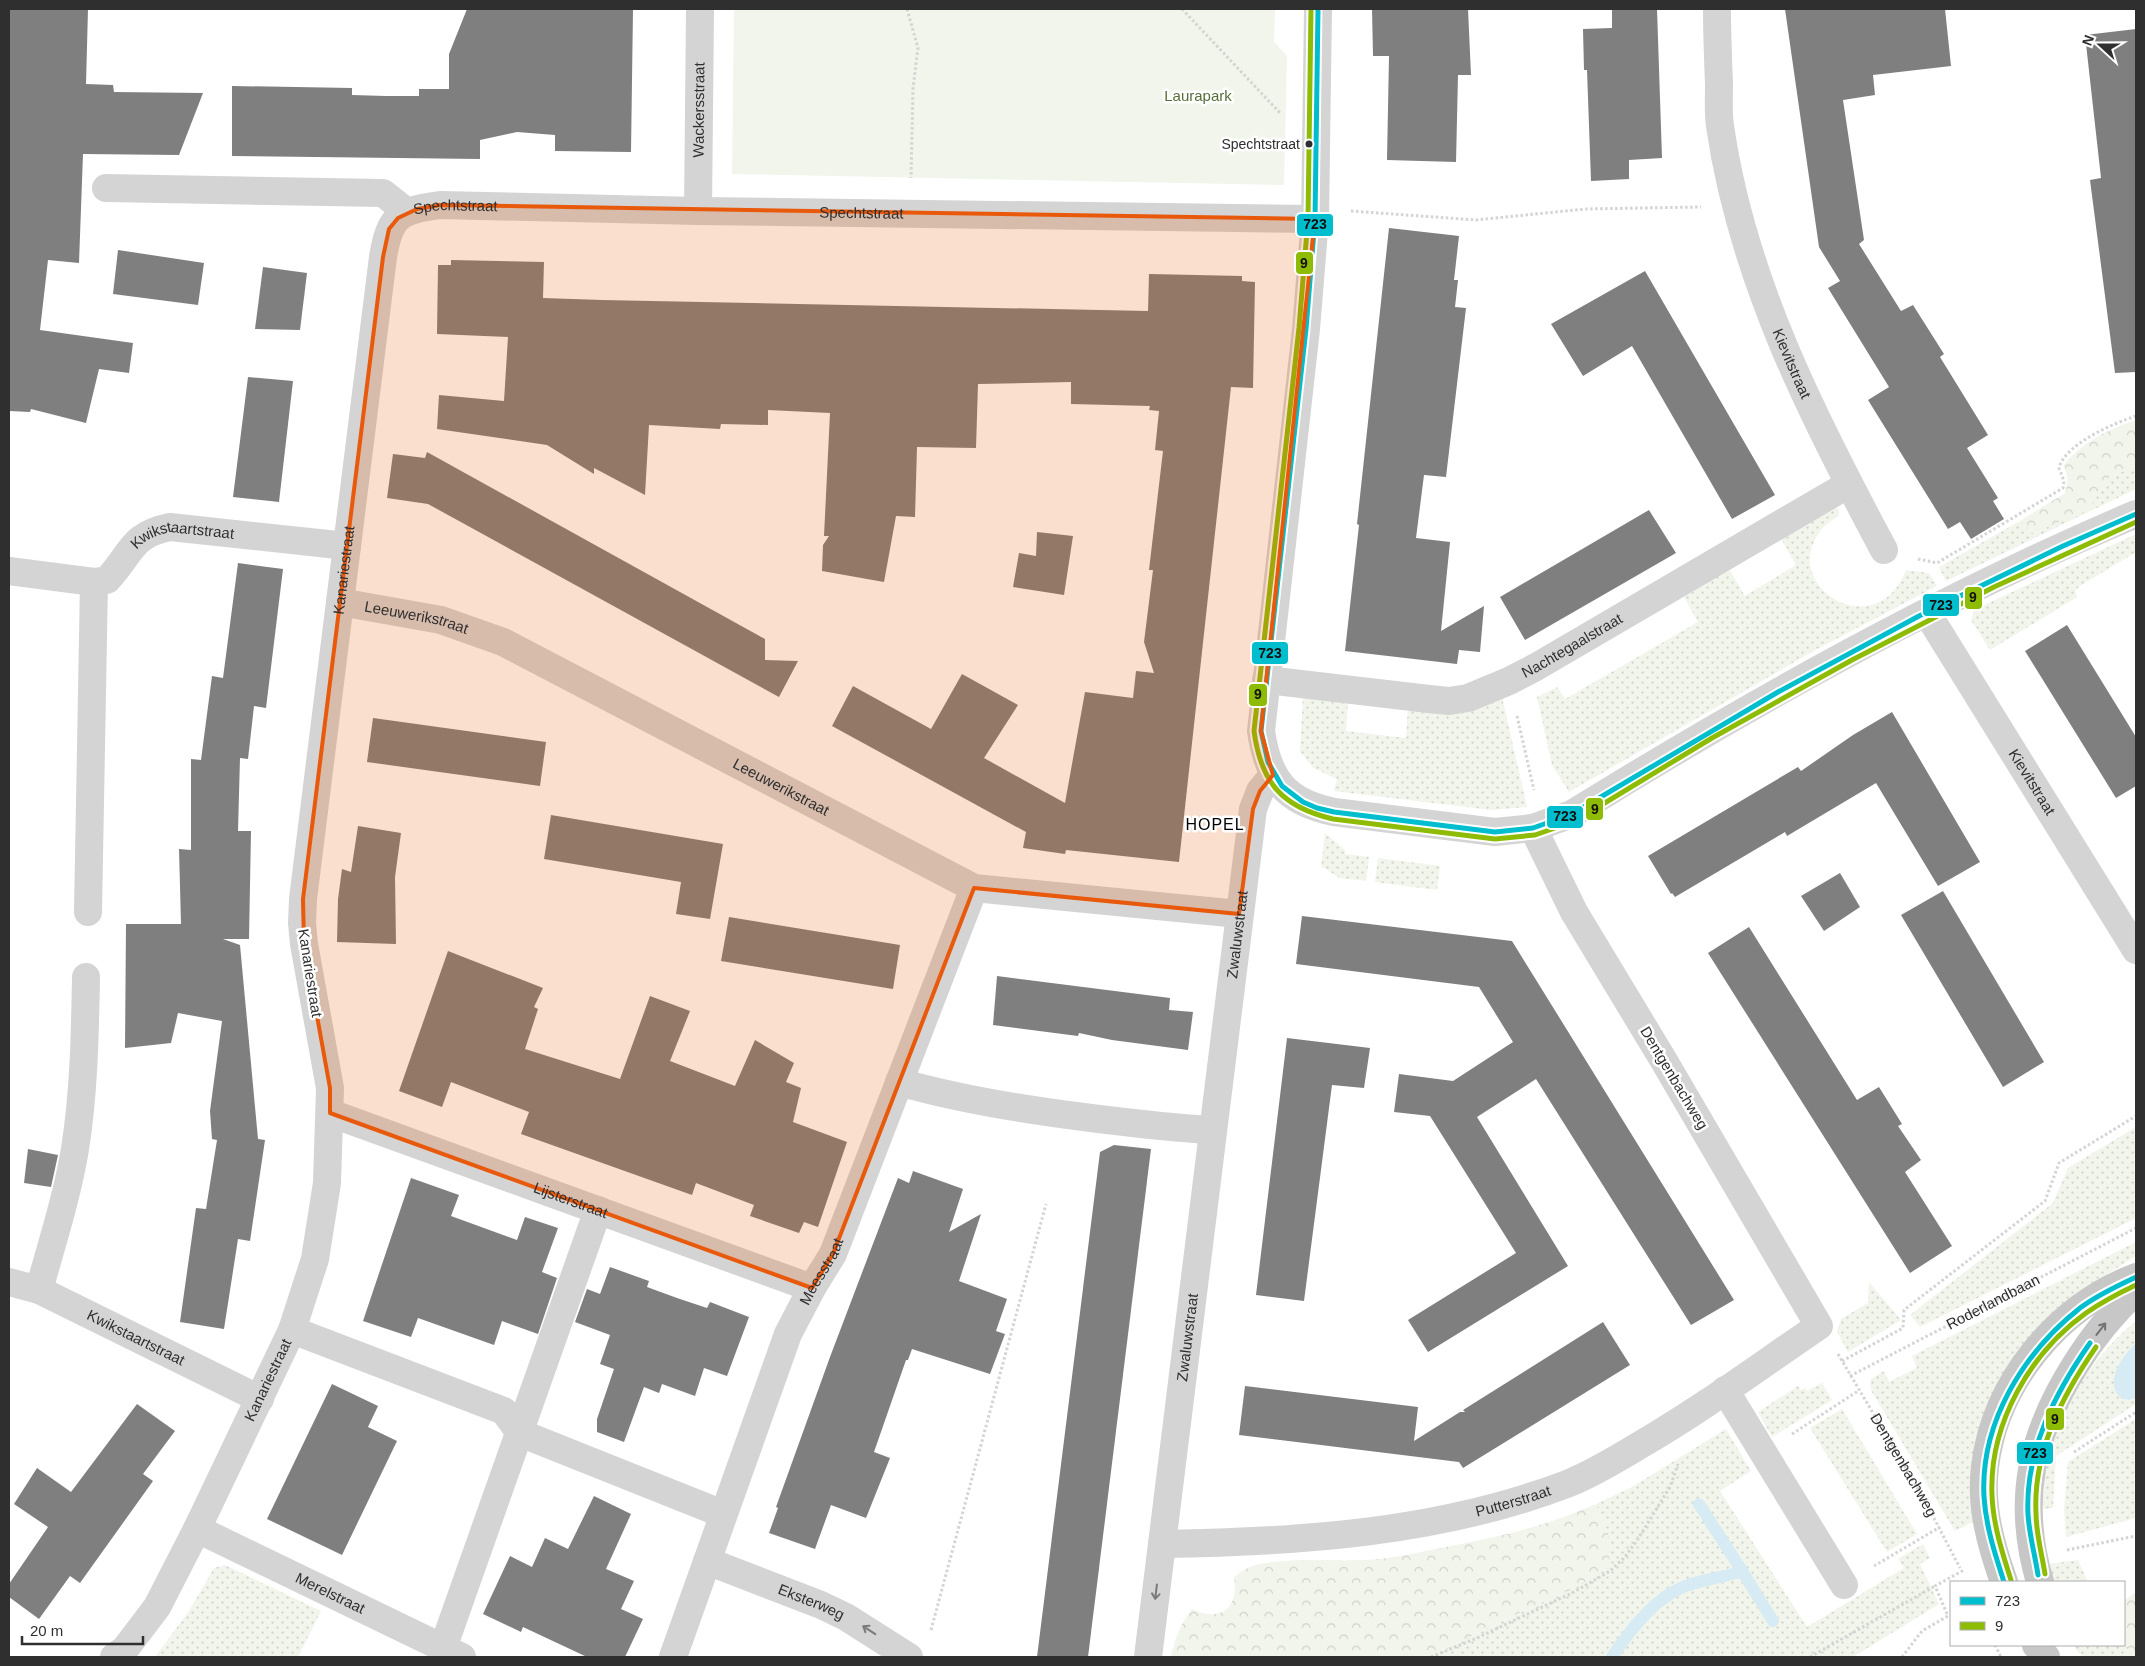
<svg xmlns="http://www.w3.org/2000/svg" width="2145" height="1666" font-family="Helvetica,sans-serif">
<defs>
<pattern id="grass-dots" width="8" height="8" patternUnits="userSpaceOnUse" patternTransform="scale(1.25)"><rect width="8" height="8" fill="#f1f5eb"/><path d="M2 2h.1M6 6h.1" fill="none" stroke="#cfd2ca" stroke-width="1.8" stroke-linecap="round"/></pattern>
<pattern id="forest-crowns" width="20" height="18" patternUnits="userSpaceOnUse" patternTransform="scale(1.25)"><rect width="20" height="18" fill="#f1f5eb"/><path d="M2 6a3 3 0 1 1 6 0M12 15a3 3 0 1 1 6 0" fill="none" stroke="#cfd2ca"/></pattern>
</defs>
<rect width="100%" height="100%" fill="#fff"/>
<g fill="url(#grass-dots)">
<polygon points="2136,465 2136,489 1946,581 1939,567 2020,521 2033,533 2090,507 2106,479"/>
<path d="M1835,508L1839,509V515C1832,521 1824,525 1819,533C1780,588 1877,646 1906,570L1929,573L1937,586L1819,648L1569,792L1552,765L1537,697L1557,687L1565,699L1698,622L1684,597L1729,569L1745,596L1796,565L1781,539Z"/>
<polygon points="2136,534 2136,552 2080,586 2075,591 2077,597 1990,650 1971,620 1974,611 1980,607"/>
<polygon points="1303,695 1348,701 1346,731 1406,738 1408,708 1502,697 1527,807 1491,810 1334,791 1337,779 1313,768 1300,751"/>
<polygon points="1325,833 1345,850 1345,854 1369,857 1366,881 1339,878 1325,868 1321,867"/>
<polygon points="1378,858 1440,866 1437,890 1375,882"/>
<polygon points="2136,1127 2136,1218 1920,1327 1910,1315 2053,1203 2068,1168"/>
<polygon points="2136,1242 2136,1256 2074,1295 2025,1343 1975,1521 1955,1531 1872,1392 1870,1385 1871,1379 1884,1371 1889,1382 1917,1368 1912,1356"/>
<polygon points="1869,1282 1901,1320 1848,1352 1837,1332 1841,1319 1868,1303"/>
<path d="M2136,1321V1343L2129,1350L2122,1399L2129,1400L2136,1398V1404L2056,1456L2053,1508L2043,1509C2044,1488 2046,1468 2051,1447C2062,1399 2099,1352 2136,1321Z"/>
<polygon points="1822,1383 1832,1400 1772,1437 1758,1412 1798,1386 1801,1390 1805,1388 1807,1391"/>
<polygon points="1842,1409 1917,1534 1887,1552 1810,1428"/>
<polygon points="2136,1419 2136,1518 2066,1537 2064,1509 2068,1462"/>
<polygon points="1726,1429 1751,1471 1720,1491 1807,1627 1904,1568 1898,1559 1923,1544 1930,1558 1920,1564 1939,1604 1853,1657 1428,1657 1529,1608 1573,1589 1608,1533 1596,1504 1632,1487"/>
<polygon points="2078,1560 2088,1582 2053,1582 2049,1564"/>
<polygon points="225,1565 321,1611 298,1657 155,1657 189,1611 214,1568"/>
<polygon points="2124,1641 2134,1657 2082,1657 2073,1645 2124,1645"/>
</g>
<g fill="url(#forest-crowns)">
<path d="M2136,420V465L2106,479L2089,510L2033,533L2020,521L2065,493L2068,480L2064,465C2082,442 2109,429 2136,420Z"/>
<path d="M1596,1504L1608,1533L1610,1567L1573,1589L1529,1608L1428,1657H1171C1175,1639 1180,1624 1192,1609C1221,1623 1239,1608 1234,1577C1239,1574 1244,1569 1250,1567C1285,1555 1340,1563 1379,1559C1401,1557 1424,1551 1446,1547C1497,1537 1548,1526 1596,1504Z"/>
<polygon points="2136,1592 2136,1657 2134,1657 2124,1641 2124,1601"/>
</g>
<polygon fill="#f1f5eb" points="734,9 1275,9 1274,42 1287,56 1284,185 732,174"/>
<path fill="#d7ebf4" d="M2136,1343V1398L2129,1400L2122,1399C2102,1383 2123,1355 2136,1343Z"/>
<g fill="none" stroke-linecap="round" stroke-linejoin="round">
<g stroke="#d7ebf4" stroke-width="12">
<polyline points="1742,1571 1773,1621"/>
<path d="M1612,1657C1628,1633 1652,1601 1679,1589C1698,1579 1721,1579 1742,1571L1699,1504"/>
</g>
</g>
<g fill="#7f7f7f">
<polygon points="9,9 88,9 86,84 113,85 114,92 203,93 179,155 83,154 79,263 48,260 40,330 133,343 129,373 99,369 86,423 31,409 30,412 9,411"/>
<polygon points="467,9 633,9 631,152 555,151 555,135 517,132 480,140 480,159 232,156 232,86 352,88 352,95 386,96 419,96 419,89 449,89 449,54"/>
<polygon points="1372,9 1468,9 1471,75 1458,75 1456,162 1387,160 1389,56 1373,56"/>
<polygon points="1612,9 1657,9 1662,158 1629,160 1629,179 1591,181 1587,70 1584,70 1583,29 1612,28"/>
<polygon points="1785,9 1945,9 1951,66 1873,75 1875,95 1843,100 1864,240 1859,244 1901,311 1913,305 1944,354 1940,357 1988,435 1967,448 1998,498 1993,501 2004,519 1971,539 1960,522 1948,529 1868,400 1889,387 1828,288 1840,281 1819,247"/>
<polygon points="2136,29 2136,372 2115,373 2090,180 2101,178 2085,35"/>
<polygon points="1389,228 1459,236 1454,280 1458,280 1455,307 1466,308 1446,477 1424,475 1416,538 1450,542 1441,631 1484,606 1480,652 1459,650 1457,664 1345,651 1359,525 1357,524"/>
<polygon points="118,250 204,263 198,305 113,294"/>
<polygon points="451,260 544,262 543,298 602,300 1148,311 1149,274 1242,276 1242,281 1255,282 1253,388 1231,387 1179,862 1066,850 1065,854 1023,848 1026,832 832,726 853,686 931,729 962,674 1018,705 984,758 1065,803 1085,692 1133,698 1136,671 1154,673 1144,642 1153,570 1149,570 1163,451 1155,450 1159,411 1149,410 1150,406 1071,404 1071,382 978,384 976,448 917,447 915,517 896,516 884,582 822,571 823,545 829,536 824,536 830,413 768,410 768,425 721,424 720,429 649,425 645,495 594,468 594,474 547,445 437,429 439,395 504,401 508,337 437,334 438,265 451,265"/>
<polygon points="263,267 307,273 300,330 255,329"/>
<polygon points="1645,271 1775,495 1732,519 1632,346 1583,376 1551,324"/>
<polygon points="248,377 293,381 279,502 233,497"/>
<polygon points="427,452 765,639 765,660 798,661 779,697 428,504 387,498 393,454 425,458"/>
<polygon points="1649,510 1676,553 1525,640 1500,597"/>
<polygon points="1037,532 1073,536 1064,595 1013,587 1019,553 1036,556"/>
<polygon points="238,563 283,569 266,708 254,706 248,759 240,758 238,831 251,831 249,939 223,939 240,945 258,1139 265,1140 250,1241 238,1239 224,1329 180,1322 196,1208 206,1209 217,1140 212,1139 210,1111 222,1021 178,1013 171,1043 125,1048 126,924 181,924 179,849 191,850 191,759 201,760 212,676 223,678"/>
<polygon points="2067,625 2136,737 2136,786 2116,798 2025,651"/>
<polygon points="1892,712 1980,862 1938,886 1876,783 1787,836 1785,832 1675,897 1672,893 1671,894 1648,856 1798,767 1801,771 1853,735"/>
<polygon points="373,718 546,742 540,786 367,762"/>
<polygon points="551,815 723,844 710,919 676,914 681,882 544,859"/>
<polygon points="358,826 401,833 395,877 396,944 337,942 338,899 342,869 351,872"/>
<polygon points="1840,873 1860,907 1824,931 1801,896"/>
<polygon points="1943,891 2044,1062 2003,1087 1901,915"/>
<polygon points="1302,916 1512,941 1734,1300 1691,1325 1536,1079 1477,1117 1568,1266 1428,1352 1408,1320 1516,1253 1430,1116 1394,1112 1399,1074 1453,1081 1513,1042 1479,987 1296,964"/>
<polygon points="729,917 900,945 893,989 721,961"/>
<polygon points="1749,927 1857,1100 1879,1087 1902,1124 1898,1126 1921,1160 1905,1172 1952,1246 1910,1273 1708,953"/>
<polygon points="448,951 543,988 534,1007 538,1009 525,1049 620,1079 650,996 690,1011 670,1061 735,1086 755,1040 794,1063 786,1082 801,1088 793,1122 847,1142 818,1227 804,1222 799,1233 750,1216 754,1205 696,1183 692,1195 521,1134 529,1112 451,1082 442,1107 399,1091"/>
<polygon points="997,976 1170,998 1169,1010 1193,1012 1188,1050 1112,1040 1079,1033 1078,1036 993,1025"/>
<polygon points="1287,1038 1370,1048 1364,1088 1332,1085 1304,1301 1256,1295"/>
<polygon points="1114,1145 1151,1149 1088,1657 1037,1657 1100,1152"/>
<polygon points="28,1149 58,1155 51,1187 24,1183"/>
<polygon points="913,1171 963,1189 949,1232 981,1214 959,1281 1007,1299 996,1331 1005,1334 990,1374 912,1349 908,1360 906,1360 874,1452 890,1458 866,1518 831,1505 815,1549 769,1533 778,1508 776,1507 830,1357 898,1178 909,1183"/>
<polygon points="411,1178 459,1195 451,1216 517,1240 525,1217 558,1228 542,1272 557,1278 538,1334 502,1321 494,1345 418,1318 411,1337 363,1321"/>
<polygon points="610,1267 649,1281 647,1287 677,1298 707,1308 710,1302 749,1317 727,1376 704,1368 695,1396 662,1384 659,1393 644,1387 624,1442 597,1432 597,1419 614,1369 600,1364 610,1335 575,1322 587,1289 600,1294"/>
<polygon points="1603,1322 1630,1365 1463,1468 1459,1462 1239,1435 1245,1386 1418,1407 1414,1441 1460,1412 1465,1412 1463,1410"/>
<polygon points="332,1384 378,1406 368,1427 397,1441 342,1555 267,1519"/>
<polygon points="137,1404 175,1431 143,1474 153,1481 80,1583 70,1576 39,1619 9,1597 9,1584 48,1527 14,1504 37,1468 71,1492"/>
<polygon points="594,1496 631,1514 606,1569 634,1581 621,1609 643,1619 625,1657 587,1657 523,1627 521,1632 483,1614 510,1556 532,1567 545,1538 568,1549"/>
</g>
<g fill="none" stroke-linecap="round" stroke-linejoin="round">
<g stroke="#d4d4d4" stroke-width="3" stroke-dasharray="2.5 2.5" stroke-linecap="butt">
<polyline points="907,9 918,48 913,88 911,178"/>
<polyline points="1182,9 1281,114"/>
<polyline points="1351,211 1476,220 1584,209 1701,207"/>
<path d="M1918,559L1937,563L2063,488L2064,481L2059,468C2065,444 2114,423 2136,416"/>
<polyline points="1517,716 1534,790"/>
<path id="s1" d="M1838,1354L1924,1499L1960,1568"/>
<polyline points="1842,1361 1903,1328 1904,1310 2045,1201 2059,1163 2136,1116"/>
<path id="s2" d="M1850,1376L2136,1228"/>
<polyline points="1792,1434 1858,1391"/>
<polyline points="2074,1452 2136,1412"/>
<polyline points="2067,1550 2136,1536"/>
<polyline points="1874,1566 1940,1527"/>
<polyline points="931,1630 1046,1204"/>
<polyline points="1995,1645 2001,1657"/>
<polyline points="1431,1657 1477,1638 1574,1592 1610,1571 1625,1557 1638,1539 1670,1487 1678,1464"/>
<polyline points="1810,1657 1935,1586"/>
<polyline points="1902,1657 1922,1631 1948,1616 1935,1586 1964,1570"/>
</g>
<g stroke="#d4d4d4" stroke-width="28">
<path d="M1318,9L1315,219L1306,329L1261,731C1268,779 1285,802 1334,812L1495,832L1533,828L1572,814C1751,703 1942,596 2136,514"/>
<path id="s3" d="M1717,9C1717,34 1718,59 1719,84C1719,98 1718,112 1720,126C1742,278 1812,416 1884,550"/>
<polyline points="106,188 383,193 407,212"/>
<path id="s4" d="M698,211L700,9"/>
<path id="s5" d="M9,571L94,582L107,580C132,554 130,535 170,527L347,546"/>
<path id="s6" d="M340,602L441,620L503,642L974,888L1239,914"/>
<path id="s7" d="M1927,613L2136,950"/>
<path id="s8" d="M1266,680L1429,699L1449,701L1468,698L1509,681L1536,667L1849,484"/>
<polyline points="88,912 94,582"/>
<path d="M899,1082C962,1100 1026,1110 1091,1118C1131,1123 1172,1128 1212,1130"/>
<path id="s9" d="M330,1113L812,1288"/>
<path id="s10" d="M9,1282L39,1290L260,1399"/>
<path d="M39,1290C52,1243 67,1197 75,1149C84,1092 85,1034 86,977"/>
<polyline points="292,1330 504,1411 520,1433 723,1514"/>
<polyline points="1725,1390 1844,1585"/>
<path id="s11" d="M197,1529L462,1657"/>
<path id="s12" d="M1162,1544C1298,1542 1438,1533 1567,1484C1592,1474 1617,1459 1640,1445C1702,1409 1760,1366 1819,1326L1664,1061L1574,912L1533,828"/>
<path id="s13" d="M707,1561L821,1605L846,1617L909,1657"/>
<polyline points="443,1648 598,1210"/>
<path id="s14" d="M114,1657L125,1649L157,1607L197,1529L292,1330L315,1259L327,1183L330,1088L304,944L302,923L303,899L383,257C390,215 399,211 440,205L698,211L1315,219"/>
<path id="s15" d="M673,1657L788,1334L812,1288L833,1254L974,888"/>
<path id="s16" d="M1148,1657L1253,809L1260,791L1273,775"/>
</g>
<g stroke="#c7c7c7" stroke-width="28">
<path d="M2004,1582C1991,1545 1980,1507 1985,1467C1995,1382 2058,1307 2136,1277"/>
<path d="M2040,1582C2016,1500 2031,1435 2076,1364C2093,1337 2113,1312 2136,1291"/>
<polyline points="2036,1645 2046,1657"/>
</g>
<defs>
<g id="bus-1">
<polyline points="1318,9 1315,219 1306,329 1261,731 1268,762 1282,786 1303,802 1317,808 1334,812 1495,832 1533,828 1572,814 1778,692 1919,616 2063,546 2136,514"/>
<path d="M2038,1575C2035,1555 2029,1534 2028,1514C2025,1451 2055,1393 2090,1343"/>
<path d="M2004,1582C1995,1554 1986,1527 1984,1497C1980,1423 2023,1353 2080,1308C2097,1295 2117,1286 2136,1277"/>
</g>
<g id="bus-2">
<path d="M1311,9L1308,219L1299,328L1254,731C1261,783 1282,807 1333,819L1495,839L1535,835L1575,821L1712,738L1852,660L1994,587L2136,522"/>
<path d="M2045,1574C2042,1554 2036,1534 2036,1513C2033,1452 2062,1396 2096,1347"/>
<path d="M2011,1580C2002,1552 1993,1524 1992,1495C1989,1424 2030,1353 2086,1313C2102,1302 2119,1293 2136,1285"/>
</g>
</defs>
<use href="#bus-1" stroke="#fff" stroke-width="9"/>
<use href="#bus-2" stroke="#fff" stroke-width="9"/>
<use href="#bus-1" stroke="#00becd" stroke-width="5"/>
<use href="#bus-2" stroke="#8ebc05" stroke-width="5"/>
</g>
<defs><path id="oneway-shaft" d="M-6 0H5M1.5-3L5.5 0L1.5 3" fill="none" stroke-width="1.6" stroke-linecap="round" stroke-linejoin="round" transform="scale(1.25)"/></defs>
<use stroke="#737373" href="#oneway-shaft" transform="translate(2101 1329) rotate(-52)"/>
<g stroke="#797979">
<use href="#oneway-shaft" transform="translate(1156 1592) rotate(97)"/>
<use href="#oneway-shaft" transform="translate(869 1630) rotate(-147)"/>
</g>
<path fill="#e8590c" fill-opacity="0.2" stroke="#e8590c" stroke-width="4" stroke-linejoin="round" d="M440,205L1315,219L1261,731L1273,775L1260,791L1253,809L1239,914L974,888L833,1254L812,1288L330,1113V1088L304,944L303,899L383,257L389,229L398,218L417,209Z"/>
<circle fill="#2f2f2f" stroke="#fff" stroke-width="2" cx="1309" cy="144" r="4.5"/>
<g text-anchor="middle" stroke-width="5" stroke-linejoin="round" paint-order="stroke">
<g font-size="14" fill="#2f2f2f" stroke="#fff" text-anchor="end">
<text x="1300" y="149">Spechtstraat</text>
</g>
<g font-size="15" fill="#566e38" stroke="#fff">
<text x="1198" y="101">Laurapark</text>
</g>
<g font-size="15" fill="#2f2f2f" stroke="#fff">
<text dy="5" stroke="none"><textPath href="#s4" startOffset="101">Wackersstraat</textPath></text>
<text dy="5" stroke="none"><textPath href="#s14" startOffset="1562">Spechtstraat</textPath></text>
<text dy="5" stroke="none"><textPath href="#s14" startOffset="1968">Spechtstraat</textPath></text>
<text dy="5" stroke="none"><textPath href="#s3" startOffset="366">Kievitstraat</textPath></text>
<text dy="5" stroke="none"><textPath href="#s5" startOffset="195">Kwikstaartstraat</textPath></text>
<text dy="5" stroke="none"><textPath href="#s14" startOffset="1144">Kanariestraat</textPath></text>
<text dy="5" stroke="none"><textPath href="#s6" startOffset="78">Leeuwerikstraat</textPath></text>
<text dy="5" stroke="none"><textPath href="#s8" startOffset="320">Nachtegaalstraat</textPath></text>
<text dy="5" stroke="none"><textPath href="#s7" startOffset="199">Kievitstraat</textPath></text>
<text dy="5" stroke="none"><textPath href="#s6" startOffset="482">Leeuwerikstraat</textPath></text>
<text dy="5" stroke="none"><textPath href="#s16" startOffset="728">Zwaluwstraat</textPath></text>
<text transform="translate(310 973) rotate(81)" y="5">Kanariestraat</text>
<text transform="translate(1674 1078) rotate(59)" y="5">Dentgenbachweg</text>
<text dy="5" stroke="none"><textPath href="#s9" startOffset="256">Lijsterstraat</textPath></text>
<text dy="5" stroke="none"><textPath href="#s15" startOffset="414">Meesstraat</textPath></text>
<text dy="5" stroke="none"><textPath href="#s2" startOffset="161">Roderlandbaan</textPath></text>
<text dy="5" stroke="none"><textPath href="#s16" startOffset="322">Zwaluwstraat</textPath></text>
<text dy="5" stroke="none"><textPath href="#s10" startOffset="139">Kwikstaartstraat</textPath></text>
<text dy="5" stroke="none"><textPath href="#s14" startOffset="319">Kanariestraat</textPath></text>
<text dy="5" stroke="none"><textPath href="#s1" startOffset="129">Dentgenbachweg</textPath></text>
<text dy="5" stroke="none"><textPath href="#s12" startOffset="355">Putterstraat</textPath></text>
<text dy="5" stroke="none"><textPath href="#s11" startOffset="148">Merelstraat</textPath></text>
<text dy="5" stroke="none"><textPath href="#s13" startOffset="112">Eksterweg</textPath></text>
</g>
<g font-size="16" letter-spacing="1" fill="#000" stroke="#fff">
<text x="1215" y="830">HOPEL</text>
</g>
</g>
<g stroke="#fff" stroke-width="2">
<rect x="1296" y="213" width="38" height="24" rx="5" fill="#00becd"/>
<rect x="1295" y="251" width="19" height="24" rx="5" fill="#8ebc05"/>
<rect x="1964" y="586" width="19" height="24" rx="5" fill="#8ebc05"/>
<rect x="1922" y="593" width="38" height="24" rx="5" fill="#00becd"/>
<rect x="1251" y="641" width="38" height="24" rx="5" fill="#00becd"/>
<rect x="1248" y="683" width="20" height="24" rx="5" fill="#8ebc05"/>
<rect x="1585" y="797" width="19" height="24" rx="5" fill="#8ebc05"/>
<rect x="1546" y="805" width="38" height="24" rx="5" fill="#00becd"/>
<rect x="2045" y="1407" width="20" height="24" rx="5" fill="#8ebc05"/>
<rect x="2016" y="1441" width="38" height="24" rx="5" fill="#00becd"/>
</g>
<g font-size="14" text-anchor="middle" font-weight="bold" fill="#111">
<text x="1315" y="229">723</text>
<text x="1304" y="268">9</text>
<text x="1973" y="602">9</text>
<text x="1941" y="610">723</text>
<text x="1270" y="658">723</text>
<text x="1258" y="699">9</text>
<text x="1595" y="814">9</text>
<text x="1565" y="821">723</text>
<text x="2055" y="1424">9</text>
<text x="2035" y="1458">723</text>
</g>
<rect width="2145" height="1666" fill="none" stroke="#2f2f2f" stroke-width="20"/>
<rect x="1950" y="1581" width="175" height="65" fill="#ffffff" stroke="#acacac"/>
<rect x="1960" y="1597" width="25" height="8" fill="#00becd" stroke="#acacac"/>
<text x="1995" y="1606" font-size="15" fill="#2f2f2f">723</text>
<rect x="1960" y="1622" width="25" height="8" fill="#8ebc05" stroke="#acacac"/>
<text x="1995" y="1631" font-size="15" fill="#2f2f2f">9</text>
<g transform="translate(2100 45) rotate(291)" stroke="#ffffff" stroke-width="4" paint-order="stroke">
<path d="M0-4L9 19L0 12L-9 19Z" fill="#2f2f2f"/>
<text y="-8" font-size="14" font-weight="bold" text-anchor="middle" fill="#2f2f2f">N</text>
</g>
<path d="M22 1636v8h121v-8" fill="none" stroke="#2f2f2f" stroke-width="2.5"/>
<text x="30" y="1636" font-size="15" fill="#2f2f2f" stroke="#ffffff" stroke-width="4" paint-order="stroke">20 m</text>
</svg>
